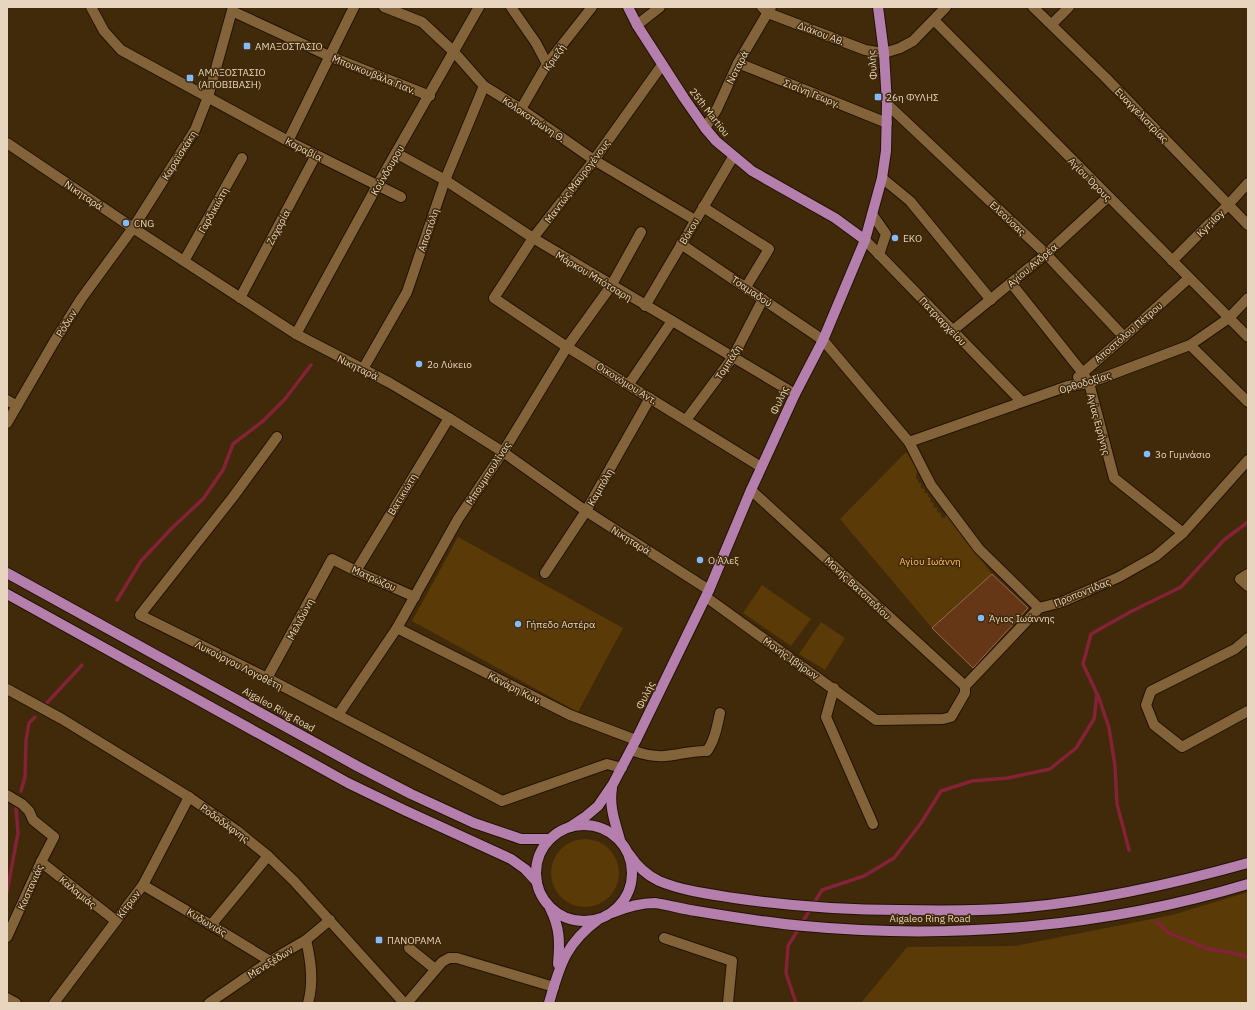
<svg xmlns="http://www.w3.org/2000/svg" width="1255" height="1010" font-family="'IBM Plex Sans',sans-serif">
<rect width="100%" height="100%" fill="#402a09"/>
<g fill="#5a3a06">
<polygon points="906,452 917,467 916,479 918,480 918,483 921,483 921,488 925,489 924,493 928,493 928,497 931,498 930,502 934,503 933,507 937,508 937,512 941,513 941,517 945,518 946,512 992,574 932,628 840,519"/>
<polygon points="458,537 623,628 578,712 412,621"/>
<polygon points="762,585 811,619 791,646 743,613"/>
<polygon points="821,622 845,638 825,670 799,654"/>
<circle cx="585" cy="873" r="34"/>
<polygon points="1248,892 1248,1003 861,1003 907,947 1015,946 1172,915"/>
</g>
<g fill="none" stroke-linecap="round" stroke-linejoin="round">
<g stroke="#842237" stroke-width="3.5">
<polyline points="117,600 141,561 173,527 203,499 223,470 233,444 263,421 285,399 311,365"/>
<polyline points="1098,695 1109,728 1115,766 1117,804 1129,850"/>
<polyline points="45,705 82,665"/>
<polyline points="21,791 25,777 26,740 29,723 35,717"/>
<polyline points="7,892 18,833 16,808 17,805"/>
<polyline points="1157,922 1169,933 1208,949 1233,953 1248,957"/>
<polyline points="796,1003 786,973 788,946 822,890 864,876 894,858 921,823 941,791 972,781 1008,778 1050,769 1076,748 1094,719 1097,694 1083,664 1091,634 1132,611 1181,587 1224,540 1248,522"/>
</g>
</g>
<polygon fill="#653717" stroke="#986c50" points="992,574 1028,608 973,668 932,628"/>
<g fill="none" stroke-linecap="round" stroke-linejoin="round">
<defs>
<g id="minor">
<polyline points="91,7 104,31 121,50 288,141 401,197"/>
<polyline points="384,7 422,22 454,52 484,86 521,109 594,160 695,220"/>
<polyline points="511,7 536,43 547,64"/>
<polyline points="762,7 768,13 865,50 884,53 900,48 913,41 946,7"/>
<polyline points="1033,7 1106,78 1248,225"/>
<polyline points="232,11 329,56 430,96"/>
<polyline points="934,20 1248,337"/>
<polyline points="1052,24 1069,7"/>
<polyline points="637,25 660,7"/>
<polyline points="738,63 887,123"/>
<polyline points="662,65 594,160 533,238 494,298 567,347 761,467"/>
<polyline points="887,104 1046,254 1124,337"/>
<polyline points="521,109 547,64 592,7"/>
<polyline points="705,128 717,109 738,63 771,7"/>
<polyline points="288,141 354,7"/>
<polyline points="7,143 133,228 296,334 390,383 449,418 503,452 586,511 709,590"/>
<polyline points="396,153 445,180 533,238 795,394"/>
<polyline points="882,178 910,201 991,300"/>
<polyline points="703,207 769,249 746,287"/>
<polyline points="872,214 886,234 879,255"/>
<polyline points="865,240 1022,402"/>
<polyline points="681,244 823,340 909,442 931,485 979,549 1039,608"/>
<polyline points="184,261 242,158"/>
<polyline points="1172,261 1228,205 1248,183"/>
<polyline points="1011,283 1082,372 1089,383 1114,478 1183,533"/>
<polyline points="240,298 316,155"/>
<polyline points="645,306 733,157"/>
<polyline points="952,331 1046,254 1108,197"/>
<polyline points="296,334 377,186 479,7"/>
<polyline points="1190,345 1248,402"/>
<polyline points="363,369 407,292 445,180 484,86"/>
<polyline points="1078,377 1124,337 1189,278"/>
<polyline points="629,384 672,321"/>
<polyline points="7,400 17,406"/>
<polyline points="686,420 733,357 763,299"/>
<polyline points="7,423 54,342 81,299 133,228 195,130 208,97 233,7"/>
<polyline points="277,437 233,497 140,615 267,678 502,801 607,764 622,768"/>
<polyline points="909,442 1068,386 1089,383 1190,345 1229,318 1248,298"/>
<polyline points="751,490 965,686"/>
<polyline points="356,571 449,418"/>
<polyline points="545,573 586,511 650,398"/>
<polyline points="1248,574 1240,579 1248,586"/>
<polyline points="706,597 876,720 943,719 951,717 965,693 965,686 1039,608 1062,602 1119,577 1156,556 1183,533 1248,460"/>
<polyline points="397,628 570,715 636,740"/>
<polyline points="1248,638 1235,649 1151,691 1146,705 1154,725 1182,747 1248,711"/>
<polyline points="267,678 332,559 356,571 415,597"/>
<polyline points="834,688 826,717 873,824"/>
<polyline points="7,689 62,719 189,797 236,830 268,856 294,881 404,1003"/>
<polyline points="338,715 397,628 458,519 503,452 567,347 611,286 641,232"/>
<path d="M631,750C642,754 653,757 665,756C679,755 693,750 707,751C715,740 717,726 720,713"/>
<polyline points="7,795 22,804 29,811 33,820 54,837 41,862 7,937"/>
<polyline points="41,862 116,921"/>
<polyline points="143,885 211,925 270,961"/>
<polyline points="211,925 268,856"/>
<polyline points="664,938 732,961 728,1003"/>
<path d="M306,940C311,961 314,982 308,1003"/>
<polyline points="409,948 435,969"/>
<polyline points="7,998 16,1003"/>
<polyline points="54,1003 143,885 189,797"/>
<polyline points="209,1003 270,961 306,940 330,920"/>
<polyline points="407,1003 442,962 449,958 457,958 554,987"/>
</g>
<g id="major">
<polyline points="628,7 637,25 684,98 705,128 716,141 752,171 835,218 865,240"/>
<polyline points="7,573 357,766 411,794 474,823 521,839 550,839"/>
<polyline points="7,594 348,783 404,810 511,859 525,869 537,882"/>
<path d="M612,788C609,807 615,822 620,840"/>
<circle cx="584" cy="873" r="48"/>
<polyline points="570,827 585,817 598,806 613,784 636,740 709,590 751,490 795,394 823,340 865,240 882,178 886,151 887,104 884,53 878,7"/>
<path d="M629,854C637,866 646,875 659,881C683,891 709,894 734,898C789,906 845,910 900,910C943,911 986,911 1028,907C1103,900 1176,883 1248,863"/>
<path d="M550,908C560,928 560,942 558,964"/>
<path d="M612,913C626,907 639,903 655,903C669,905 682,909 696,911C732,917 768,923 804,926C952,940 1106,927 1248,884"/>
<path d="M549,1003C560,965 565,944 599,919"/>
</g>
</defs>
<use href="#minor" stroke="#221301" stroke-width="12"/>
<use href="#major" stroke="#221301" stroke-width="12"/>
<use href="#minor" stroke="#83633a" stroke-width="10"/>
<use href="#major" stroke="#b47ead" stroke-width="10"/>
</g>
<g fill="#85bbfb" stroke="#402a09" stroke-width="1.5">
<rect x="243" y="42" width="8" height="8" rx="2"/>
<rect x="186" y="74" width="8" height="8" rx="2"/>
<rect x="874" y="93" width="8" height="8" rx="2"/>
<circle cx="126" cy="223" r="4"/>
<circle cx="895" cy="238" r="4"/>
<circle cx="419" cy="364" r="4"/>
<circle cx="1147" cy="454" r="4"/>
<circle cx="700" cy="560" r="4"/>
<circle cx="981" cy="618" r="4"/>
<circle cx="518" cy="624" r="4"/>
<rect x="375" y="936" width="8" height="8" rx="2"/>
</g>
<g text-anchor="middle" stroke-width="3" stroke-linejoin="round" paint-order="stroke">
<g font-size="10" fill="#e7d5bf" stroke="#402a09">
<text transform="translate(821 33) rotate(21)" y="4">Διάκου Αθ.</text>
<text transform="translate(554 57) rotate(-54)" y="4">Κριεζή</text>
<text transform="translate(872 65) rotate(-94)" y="4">Φυλής</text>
<text transform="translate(737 67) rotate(-63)" y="4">Νοταρά</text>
<text transform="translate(374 74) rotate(22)" y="4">Μπουκουβάλα Γιαν.</text>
<text transform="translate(812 93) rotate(22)" y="4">Σισίνη Γεωργ.</text>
<text transform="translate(710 112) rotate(52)" y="4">25th Martiou</text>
<text transform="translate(1142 115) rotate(46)" y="4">Ευαγγελιστρίας</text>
<text transform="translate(534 119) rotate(34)" y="4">Κολοκοτρώνη Θ.</text>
<text transform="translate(304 149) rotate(27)" y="4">Καραβία</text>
<text transform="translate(179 155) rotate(-58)" y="4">Καραϊσκάκη</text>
<text transform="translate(387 170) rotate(-60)" y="4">Κούνδουρου</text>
<text transform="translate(1090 179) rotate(45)" y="4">Αγίου Όρους</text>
<text transform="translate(577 181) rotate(-53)" y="4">Μαντώς Μαυρογένους</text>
<text transform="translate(84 195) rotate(34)" y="4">Νικηταρά</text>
<text transform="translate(213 210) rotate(-61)" y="4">Γαρδικιώτη</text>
<text transform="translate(1008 218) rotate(43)" y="4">Ελεούσας</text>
<text transform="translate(1210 223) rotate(-45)" y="4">Kyr;iloy</text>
<text transform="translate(278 227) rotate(-62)" y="4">Ζαχαρία</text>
<text transform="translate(428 230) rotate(-71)" y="4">Αποστόλη</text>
<text transform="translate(689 231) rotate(-59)" y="4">Βόκου</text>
<text transform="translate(1032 265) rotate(-40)" y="4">Αγίου Ανδρέα</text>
<text transform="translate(594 276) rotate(31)" y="4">Μάρκου Μπότσαρη</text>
<text transform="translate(752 291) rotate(34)" y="4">Τσαμαδού</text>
<text transform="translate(943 321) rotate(46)" y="4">Πατριαρχείου</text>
<text transform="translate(66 323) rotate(-58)" y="4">Ρόδων</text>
<text transform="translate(1128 332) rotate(-41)" y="4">Αποστόλου Πέτρου</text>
<text transform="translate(728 362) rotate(-57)" y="4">Τομπάζη</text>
<text transform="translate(358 367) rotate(26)" y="4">Νικηταρά</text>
<text transform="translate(1085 382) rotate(-17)" y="4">Ορθοδοξίας</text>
<text transform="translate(627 383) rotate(32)" y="4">Οικονόμου Αντ.</text>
<text transform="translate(779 400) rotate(-65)" y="4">Φυλής</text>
<text transform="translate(1099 424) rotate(75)" y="4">Αγίας Ειρήνης</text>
<text transform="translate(488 473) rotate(-57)" y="4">Μπουμπουλίνας</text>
<text transform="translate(600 487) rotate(-60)" y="4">Καμπόλη</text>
<text transform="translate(402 494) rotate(-59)" y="4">Βατικιώτη</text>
<text transform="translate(631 540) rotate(32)" y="4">Νικηταρά</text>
<text transform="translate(374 578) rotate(24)" y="4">Ματρώζου</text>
<text transform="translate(858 588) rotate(43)" y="4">Μονής Βατοπεδίου</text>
<text transform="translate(1082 592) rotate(-22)" y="4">Προποντίδας</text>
<text transform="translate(300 619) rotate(-62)" y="4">Μελιδώνη</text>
<text transform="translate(791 658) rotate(35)" y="4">Μονής Ιβήρων</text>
<text transform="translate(239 665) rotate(27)" y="4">Λυκούργου Λογοθέτη</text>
<text transform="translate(515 688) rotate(27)" y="4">Κανάρη Κων.</text>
<text transform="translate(645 695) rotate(-64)" y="4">Φυλής</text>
<text transform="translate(279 709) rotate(29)" y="4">Aigaleo Ring Road</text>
<text transform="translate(225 823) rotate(36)" y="4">Ροδοδάφνης</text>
<text transform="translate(30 887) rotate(-66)" y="4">Καστανιάς</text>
<text transform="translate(78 892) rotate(39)" y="4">Καλαμιάς</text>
<text transform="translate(128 904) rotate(-53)" y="4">Κίτρων</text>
<text x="930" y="922">Aigaleo Ring Road</text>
<text transform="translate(207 922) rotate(31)" y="4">Κυδωνιάς</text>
<text transform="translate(270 962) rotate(-32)" y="4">Μενεξέδων</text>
</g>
<g font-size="10" fill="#e7d5bf" stroke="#402a09" text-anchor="start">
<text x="255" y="50">ΑΜΑΞΟΣΤΑΣΙΟ</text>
<text x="198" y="76">ΑΜΑΞΟΣΤΑΣΙΟ<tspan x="198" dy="12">(ΑΠΟΒΙΒΑΣΗ)</tspan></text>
<text x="886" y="101">26η ΦΥΛΗΣ</text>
<text x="134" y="227">CNG</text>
<text x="903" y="242">EKO</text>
<text x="427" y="368">2ο Λύκειο</text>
<text x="1155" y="458">3ο Γυμνάσιο</text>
<text x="708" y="564">Ο Άλεξ</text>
<text x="989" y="622">Άγιος Ιωάννης</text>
<text x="526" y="628">Γήπεδο Αστέρα</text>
<text x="387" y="944">ΠΑΝΟΡΑΜΑ</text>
</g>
<g font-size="10" fill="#fbba61" stroke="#402a09">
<text x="930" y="565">Αγίου Ιωάννη</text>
</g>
</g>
<rect width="1255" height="1010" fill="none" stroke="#e7d5bf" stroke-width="16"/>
</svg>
